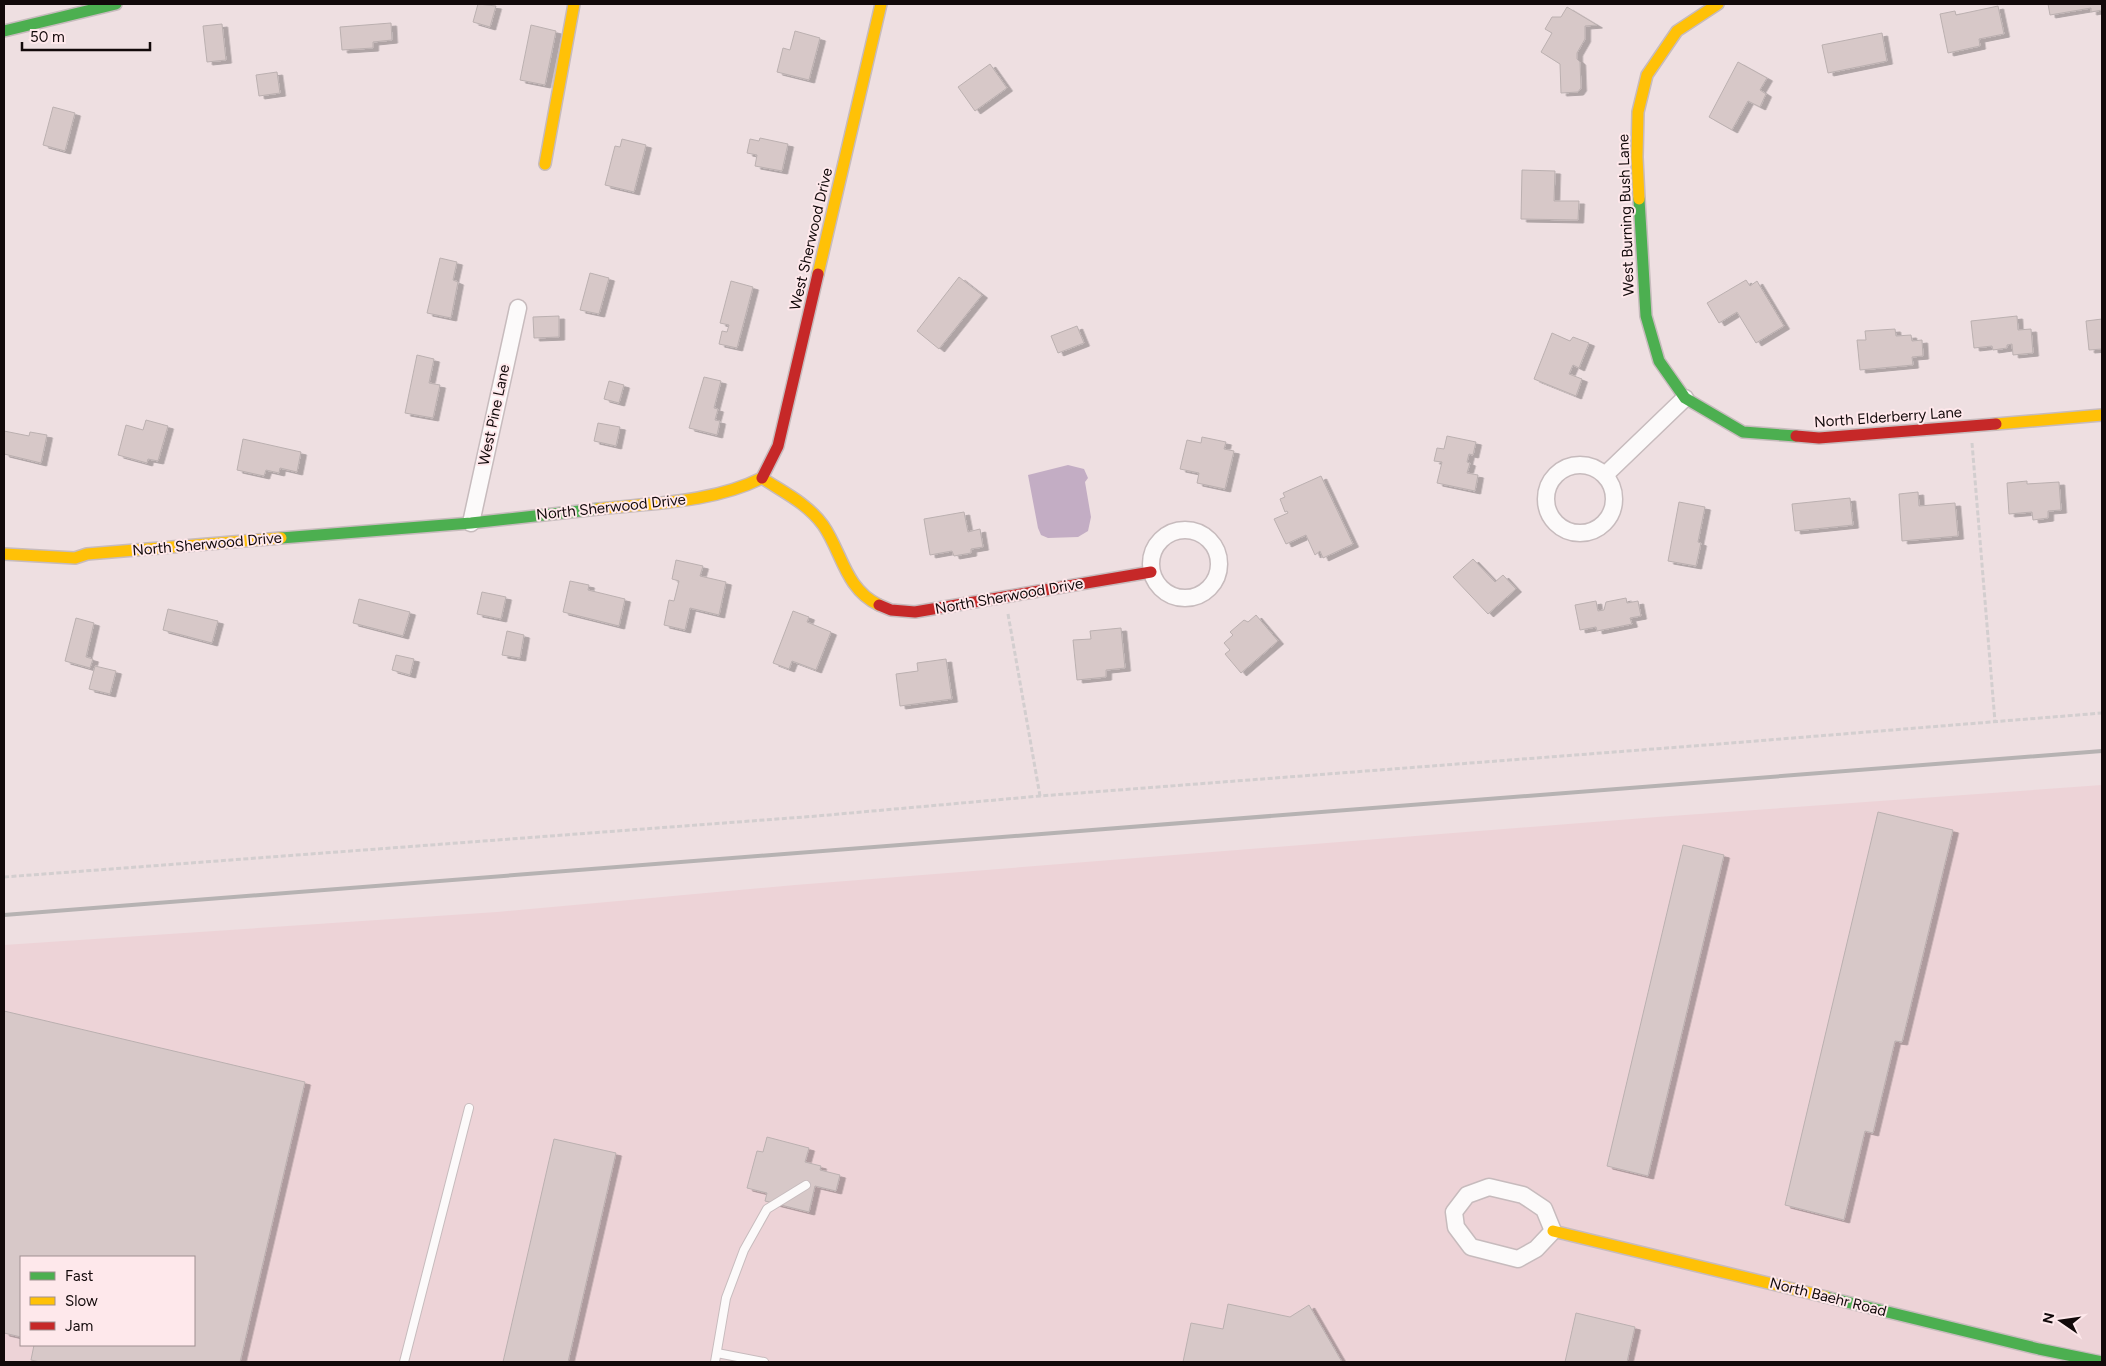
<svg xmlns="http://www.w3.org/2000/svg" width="2106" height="1366" font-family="Figtree,sans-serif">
<defs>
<filter id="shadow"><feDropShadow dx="5.5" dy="3" stdDeviation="0" flood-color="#0004"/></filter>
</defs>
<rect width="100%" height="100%" fill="#eedfe1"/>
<path fill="#edd3d7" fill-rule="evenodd" d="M2102,785V1362H4V945L497,912L795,885L1657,817ZM21,1257H194V1345H21Z"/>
<polygon fill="#c3adc4" points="1068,465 1084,469 1088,478 1085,482 1091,517 1088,531 1078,537 1048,538 1041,535 1038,528 1028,475"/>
<g fill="#d7c8c8" stroke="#bbb0b0" filter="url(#shadow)">
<polygon points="478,4 496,6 490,27 473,22"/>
<polygon points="2048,4 2102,4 2102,10 2091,12 2091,8 2050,15"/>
<polygon points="1998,6 2004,34 1979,39 1980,46 1948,53 1940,14 1955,11 1956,15"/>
<polygon points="1567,7 1597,25 1585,26 1585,39 1577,53 1577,59 1580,62 1581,88 1578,92 1561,93 1560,64 1541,52 1552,33 1545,29 1552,17 1561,17"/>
<polygon points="391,23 392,40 373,42 373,48 342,50 340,27"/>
<polygon points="222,24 226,60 207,62 203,26"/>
<polygon points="531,25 556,31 545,85 520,80"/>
<polygon points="795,31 820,38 809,80 777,72 783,48 790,50"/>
<polygon points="1882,33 1887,61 1828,73 1822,45"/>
<polygon points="1738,62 1767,78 1760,90 1766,94 1760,107 1748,101 1732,130 1709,117"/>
<polygon points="990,64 1007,88 975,111 958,87"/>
<polygon points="277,72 280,93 259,96 256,75"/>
<polygon points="53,107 75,113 65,151 43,145"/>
<polygon points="760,138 788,144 782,171 755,166 757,155 747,153 750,139 759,141"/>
<polygon points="622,139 646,145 634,192 605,185 615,146 620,147"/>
<polygon points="1522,170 1555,171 1554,201 1579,201 1578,220 1521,219"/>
<polygon points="440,258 457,262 453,280 458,282 451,318 427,313"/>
<polygon points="590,273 609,278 599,314 580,310"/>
<polygon points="959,277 982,295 939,349 917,331"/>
<polygon points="1746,280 1750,286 1757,281 1784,326 1756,343 1737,312 1719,323 1707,303"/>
<polygon points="731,281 753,287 737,348 719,344 722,331 727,332 729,325 720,323"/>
<polygon points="559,316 559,337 534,338 533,317"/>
<polygon points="2017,316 2018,330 2031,329 2033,353 2013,355 2012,344 2007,345 2007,348 1993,350 1992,346 1974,348 1971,321"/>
<polygon points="2102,319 2102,349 2089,350 2086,321"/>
<polygon points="1077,326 1084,343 1058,353 1051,336"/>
<polygon points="1895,329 1896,336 1911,335 1912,341 1922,340 1923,356 1912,357 1913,365 1860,370 1857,340 1866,340 1865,331"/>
<polygon points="1552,333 1570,341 1573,337 1589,343 1579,368 1573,365 1569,374 1582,379 1576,396 1534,379"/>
<polygon points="417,355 434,359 429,383 440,385 433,418 405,413"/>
<polygon points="704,377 721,381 714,408 718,409 715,420 720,421 717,435 689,428"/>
<polygon points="609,381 624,385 619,403 604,399"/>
<polygon points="146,420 168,426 158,461 148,459 147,463 118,455 126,425 143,430"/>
<polygon points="598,423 620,427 616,446 594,441"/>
<polygon points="4,431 29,436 30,432 47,435 41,463 4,454"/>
<polygon points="1447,436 1476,442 1473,455 1469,454 1467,462 1470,463 1467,473 1478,475 1475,491 1437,483 1442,462 1434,461 1437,448 1444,449"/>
<polygon points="1202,437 1226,442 1224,449 1234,451 1225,489 1197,483 1199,473 1180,469 1187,440 1201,443"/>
<polygon points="243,439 301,452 297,472 280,468 279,473 266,470 264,476 237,470"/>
<polygon points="1321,476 1353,544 1323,558 1320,551 1315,555 1306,535 1286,544 1274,519 1288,513 1287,511 1285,512 1280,499 1285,497 1283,493"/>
<polygon points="2027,481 2027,484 2059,482 2061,510 2048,511 2048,518 2033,520 2032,512 2009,514 2007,483"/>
<polygon points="1918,492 1919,506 1955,503 1958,536 1902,541 1899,494"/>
<polygon points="1850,498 1853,525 1795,531 1792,504"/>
<polygon points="1679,502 1705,507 1698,542 1701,543 1696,566 1668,561"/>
<polygon points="964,512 968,532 980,529 983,547 971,549 971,553 954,556 952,551 930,555 924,519"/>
<polygon points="1473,559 1495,582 1503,575 1516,589 1488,614 1453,577"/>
<polygon points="676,560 703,566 700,576 726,582 719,615 690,608 685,630 664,625 669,600 674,601 679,581 672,579"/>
<polygon points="570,581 589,585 588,590 625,599 619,626 563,612"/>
<polygon points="482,592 506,597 501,619 477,614"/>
<polygon points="1626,598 1627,603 1638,601 1641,616 1630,618 1632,624 1597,631 1596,627 1580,630 1575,605 1596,601 1598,611 1604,610 1606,602"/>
<polygon points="359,599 410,612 403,636 353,623"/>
<polygon points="168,609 218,621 212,643 163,630"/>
<polygon points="793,611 809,617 807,622 831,632 816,670 792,661 789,669 773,663"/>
<polygon points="1256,615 1278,641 1241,673 1225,654 1230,650 1224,643 1233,635 1230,632 1244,620 1248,622"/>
<polygon points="76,618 94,623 86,657 93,659 90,668 65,661"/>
<polygon points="1121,628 1125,668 1106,670 1106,677 1077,680 1073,640 1091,639 1090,631"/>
<polygon points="507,631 524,635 520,658 502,655"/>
<polygon points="396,655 414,659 410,675 392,670"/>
<polygon points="946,659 952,699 900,706 896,674 918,671 917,663"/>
<polygon points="95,666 116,671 110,694 89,689"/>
<polygon points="1878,812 1953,830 1902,1042 1895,1041 1873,1133 1865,1131 1844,1220 1785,1205"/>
<polygon points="1683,845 1724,855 1648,1176 1607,1166"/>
<polygon points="4,1011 305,1082 240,1362 40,1362 31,1360 34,1345 194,1345 194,1257 21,1257 21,1337 4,1333"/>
<polygon points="767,1137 809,1148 805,1162 821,1166 820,1170 840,1175 836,1191 815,1186 809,1212 765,1201 767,1193 747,1188 757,1151 763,1152"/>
<polygon points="554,1139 616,1153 568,1362 503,1362"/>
<polygon points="1228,1304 1290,1317 1309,1305 1342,1362 1183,1362 1191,1323 1223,1329"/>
<polygon points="1576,1313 1635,1327 1627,1362 1565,1362"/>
</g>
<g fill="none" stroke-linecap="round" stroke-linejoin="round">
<defs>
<g id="lane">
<polyline points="717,1353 764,1362"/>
<polyline points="404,1362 469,1108"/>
<polyline points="715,1362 726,1298 744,1250 767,1209 806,1185"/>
</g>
<g id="street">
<circle cx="1580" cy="499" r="34"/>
<polyline points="1605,475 1685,398"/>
<polyline points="471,523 518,308"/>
<circle cx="1185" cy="564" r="34"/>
<polygon points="1489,1187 1523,1195 1544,1209 1553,1231 1536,1249 1518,1259 1471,1247 1456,1227 1454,1212 1467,1195"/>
</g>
<g id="fast">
<polyline points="4,31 116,4"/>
<polyline points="1639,199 1646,316 1659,361 1685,398 1743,432 1796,436"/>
<polyline points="281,538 471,523 598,509"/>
<polyline points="1826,1297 2039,1349 2102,1362"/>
</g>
<g id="slow">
<polyline points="545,164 574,4"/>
<polyline points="1639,199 1637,157 1638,112 1647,75 1677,31 1718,4"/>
<polyline points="818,274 881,4"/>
<polyline points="1996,424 2102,415"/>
<path d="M598,509C652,503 712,503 762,478C783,492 807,503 823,525C842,552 845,589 879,605"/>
<polyline points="4,554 75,558 87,554 281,538"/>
<polyline points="1553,1231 1826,1297"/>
</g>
<g id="jam">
<polyline points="1796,436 1819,438 1996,424"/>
<polyline points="762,478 778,446 818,274"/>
<polyline points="879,605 891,610 915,612 1151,572"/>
</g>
</defs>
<use href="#lane" stroke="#c7bbbd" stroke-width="10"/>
<use href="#street" stroke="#c7bbbd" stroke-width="19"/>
<use href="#fast" stroke="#c7bbbd" stroke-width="14"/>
<use href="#slow" stroke="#c7bbbd" stroke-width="14"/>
<use href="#jam" stroke="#c7bbbd" stroke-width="14"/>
<g stroke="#d3cecf" stroke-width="3" stroke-dasharray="5 2.5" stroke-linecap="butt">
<polyline points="1972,443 1995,722"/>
<polyline points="1008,614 1040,796"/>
<polyline points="4,877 817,816 1040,796 1719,744 2102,713"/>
</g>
<use href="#lane" stroke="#fcfafa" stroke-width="8"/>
<use href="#street" stroke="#fcfafa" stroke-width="16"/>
<use href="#fast" stroke="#4caf50" stroke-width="11"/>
<use href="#slow" stroke="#ffc107" stroke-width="11"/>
<use href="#jam" stroke="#c62828" stroke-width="11"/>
<polyline stroke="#b6b2b2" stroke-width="4" points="4,915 2102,751"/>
</g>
<g text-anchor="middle" stroke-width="4" stroke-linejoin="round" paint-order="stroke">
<g font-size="15" fill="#12090a" stroke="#fee8eb">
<text transform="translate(1626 215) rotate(-92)" y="5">West Burning Bush Lane</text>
<text transform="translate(811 239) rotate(-77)" y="5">West Sherwood Drive</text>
<text transform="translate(494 415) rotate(-78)" y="5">West Pine Lane</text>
<text transform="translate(1888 417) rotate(-4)" y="5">North Elderberry Lane</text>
<text transform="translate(611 507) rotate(-6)" y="5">North Sherwood Drive</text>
<text transform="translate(207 544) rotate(-5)" y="5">North Sherwood Drive</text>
<text transform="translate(1009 596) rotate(-10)" y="5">North Sherwood Drive</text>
<text transform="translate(1828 1297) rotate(14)" y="5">North Baehr Road</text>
</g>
</g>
<rect width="2106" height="1366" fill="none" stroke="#12090a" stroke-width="10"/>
<rect x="20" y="1256" width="175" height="90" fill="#fee8eb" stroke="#a08f91"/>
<rect x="30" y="1272" width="25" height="8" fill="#4caf50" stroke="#a08f91"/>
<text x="65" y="1281" font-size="15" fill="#12090a">Fast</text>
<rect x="30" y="1297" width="25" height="8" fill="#ffc107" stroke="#a08f91"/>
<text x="65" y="1306" font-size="15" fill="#12090a">Slow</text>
<rect x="30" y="1322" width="25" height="8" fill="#c62828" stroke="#a08f91"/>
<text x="65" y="1331" font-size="15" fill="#12090a">Jam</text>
<g transform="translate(2061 1321) rotate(283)" stroke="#fee8eb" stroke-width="4" paint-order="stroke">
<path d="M0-4L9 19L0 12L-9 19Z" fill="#12090a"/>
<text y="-8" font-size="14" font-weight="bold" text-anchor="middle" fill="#12090a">N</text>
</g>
<path d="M22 42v8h128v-8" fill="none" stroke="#12090a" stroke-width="2.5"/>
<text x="30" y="42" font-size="15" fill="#12090a" stroke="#fee8eb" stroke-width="4" paint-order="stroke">50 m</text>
</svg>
